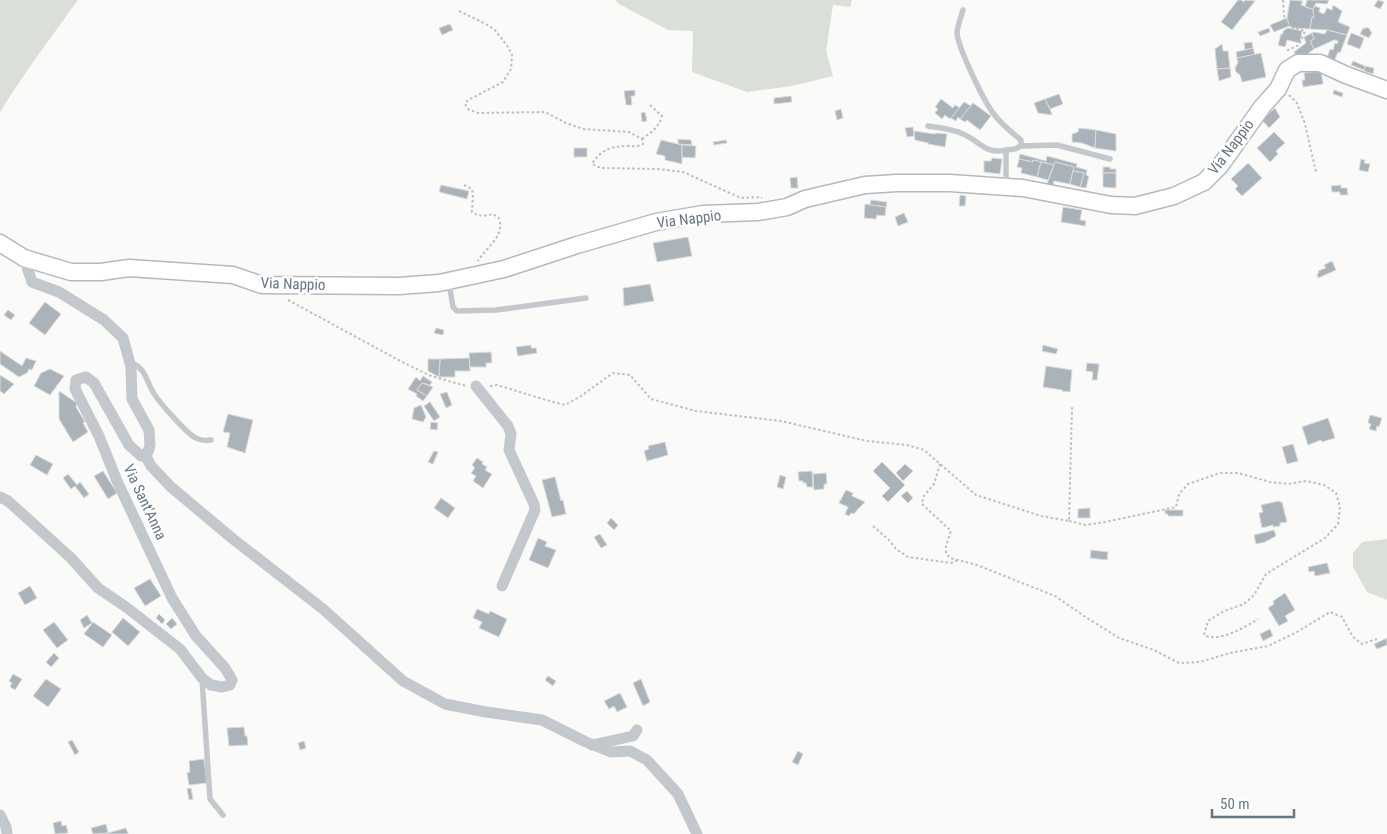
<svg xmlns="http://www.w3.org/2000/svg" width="1387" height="834" font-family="'Roboto Condensed',sans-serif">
<rect width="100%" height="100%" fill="#fafaf8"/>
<g fill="#dadfd7">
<path d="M0,0H78C51,37 24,73 0,112Z"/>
<polygon points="615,0 852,0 850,7 833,5 826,51 833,76 792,86 747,92 692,72 693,31 668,30 619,4"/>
<polygon points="1387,539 1387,600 1367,592 1353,567 1353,553 1362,542"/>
</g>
<g fill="#aab3b9" stroke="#dcdcda">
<polygon points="1238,0 1241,0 1244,2 1245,0 1255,1 1232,30 1221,22"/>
<polygon points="1290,0 1303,1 1301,5 1313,9 1314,18 1312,17 1310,29 1294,28 1289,26 1287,18"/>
<polygon points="1307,0 1329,0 1327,4 1316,3 1313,9 1305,7"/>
<polygon points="1378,0 1384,2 1380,9 1374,6"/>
<polygon points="1333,5 1342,11 1338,22 1350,27 1347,35 1327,30 1310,29 1312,17 1314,18 1313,9 1315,6 1320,8 1319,12 1324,14 1327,8 1332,10"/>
<polygon points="1287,18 1289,26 1274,32 1270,25"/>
<polygon points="450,24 453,30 442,35 439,28"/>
<polygon points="1366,27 1370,29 1370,31 1372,32 1369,38 1360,34 1363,28 1365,29"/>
<polygon points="1269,28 1270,32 1260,36 1258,32"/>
<polygon points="1288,28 1302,31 1300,43 1287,40 1285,47 1278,45 1281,34 1283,34 1283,31"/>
<polygon points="1327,30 1347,35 1340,53 1338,52 1333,64 1326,61 1330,49 1333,50 1335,43 1337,44 1338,41 1334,40 1314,49 1310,41 1314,39 1312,33 1314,32 1325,34"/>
<polygon points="1312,33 1314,39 1310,41 1314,49 1299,60 1294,52 1306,43 1304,37"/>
<polygon points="1351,33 1364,38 1360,49 1347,44"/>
<polygon points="1252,42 1253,48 1245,50 1244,43"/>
<polygon points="1222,44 1223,51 1228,51 1230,68 1217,69 1215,49"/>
<polygon points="1253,48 1255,55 1237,58 1236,52"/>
<polygon points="1261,53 1266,77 1242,82 1240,75 1236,72 1235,68 1238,63 1237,58"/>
<polygon points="1353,61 1365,66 1364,70 1351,65"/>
<polygon points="1365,66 1374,68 1373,74 1364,71"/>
<polygon points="1230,68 1231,77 1219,81 1217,69"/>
<polygon points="1321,71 1323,84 1303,87 1302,80 1305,80 1304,73"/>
<polygon points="635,90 635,96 631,96 632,105 626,105 624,91"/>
<polygon points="1334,90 1343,93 1342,97 1333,94"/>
<polygon points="1059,94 1063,104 1050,109 1045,99"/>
<polygon points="791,96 792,102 774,104 774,98"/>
<polygon points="941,99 953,108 955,105 960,108 950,119 945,115 942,119 935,113 938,109 935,107"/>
<polygon points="1045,99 1050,109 1052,115 1038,113 1034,103"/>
<polygon points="964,102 971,106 960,119 958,117 956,121 951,118"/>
<polygon points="973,103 991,116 980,130 967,120 965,122 960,119"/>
<polygon points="1275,108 1280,117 1269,128 1262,120"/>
<polygon points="841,109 843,118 837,120 835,111"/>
<polygon points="645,112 647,121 642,122 641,113"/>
<polygon points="913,127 914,136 907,137 905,128"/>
<polygon points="1079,128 1096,130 1095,148 1082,143 1072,142 1072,134 1078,132"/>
<polygon points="1096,130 1116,134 1116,151 1095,148"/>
<polygon points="914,131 935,134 936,133 947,134 945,147 928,144 928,143 915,140"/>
<polygon points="1274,132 1285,143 1276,151 1278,154 1270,162 1257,148"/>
<polygon points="678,139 691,140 692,145 678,144"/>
<polygon points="661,140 682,145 682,164 665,160 665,156 656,154"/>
<polygon points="726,140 727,143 714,145 713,142"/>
<polygon points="682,145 696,146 695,158 682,157"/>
<rect x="574" y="148" width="13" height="9"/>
<polygon points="1020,154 1046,161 1047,156 1077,164 1076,167 1087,170 1086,175 1089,176 1086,188 1080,187 1084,173 1073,171 1074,167 1055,162 1054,165 1033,160 1033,162 1019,159"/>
<polygon points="992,158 1002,159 1000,174 984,172 984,161 991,161"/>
<polygon points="1019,159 1033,162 1033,160 1041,162 1037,177 1021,173 1022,168 1017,167"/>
<polygon points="1361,159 1365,160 1364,163 1370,164 1368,172 1359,170"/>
<polygon points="1041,162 1054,165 1048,180 1037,177"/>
<polygon points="1055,162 1074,167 1070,184 1054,181 1053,185 1047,184"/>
<polygon points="1248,163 1262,178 1242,196 1235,189 1238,186 1231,179"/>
<polygon points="1103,167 1110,167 1110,169 1116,169 1116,173 1103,173"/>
<polygon points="1073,171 1084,173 1080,187 1070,184"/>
<polygon points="1103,173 1116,173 1116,188 1103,187"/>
<polygon points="797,177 798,188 791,188 790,178"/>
<polygon points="441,185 469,191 467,199 439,192"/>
<polygon points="1341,185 1341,188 1347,188 1348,195 1340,195 1340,192 1332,192 1331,186"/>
<polygon points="960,195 966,196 965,206 959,206"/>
<polygon points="871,200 887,202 886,207 870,205"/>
<polygon points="865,204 886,207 885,216 877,215 876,219 864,218"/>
<polygon points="1063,207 1082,210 1080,220 1086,221 1085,226 1061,222"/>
<polygon points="904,213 908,222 898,226 895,217"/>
<polygon points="688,237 692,256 657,262 653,243"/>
<polygon points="1332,261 1336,270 1318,278 1317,274 1319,273 1318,271 1326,268 1324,265"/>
<polygon points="650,284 654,301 624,306 623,288"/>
<polygon points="45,302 61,314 45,335 29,323"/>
<polygon points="8,310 15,315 11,320 4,315"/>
<polygon points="436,328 444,330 443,335 434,333"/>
<polygon points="531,345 531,348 536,348 537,353 518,356 516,347"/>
<polygon points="1043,345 1058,349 1056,354 1042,351"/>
<polygon points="0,351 22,366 26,358 36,361 32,370 29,369 27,373 19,377 0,364"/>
<polygon points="491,352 492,363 486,363 486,367 470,367 469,353"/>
<polygon points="469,358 470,371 455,371 455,377 439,377 440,359"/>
<polygon points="428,359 440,359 439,377 428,371"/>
<polygon points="1087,363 1099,364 1097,380 1092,380 1093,372 1086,371"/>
<polygon points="1046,366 1072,370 1070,392 1062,391 1062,390 1043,387"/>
<polygon points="50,369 64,376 50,395 34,386 41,373"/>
<polygon points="0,375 14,384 4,394 0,391"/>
<polygon points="423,376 432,382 430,385 422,383 417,390 427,396 423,401 416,396 417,394 408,389 416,377 420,381"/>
<polygon points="422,383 433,387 427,396 417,390"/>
<polygon points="59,391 77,403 76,407 85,422 83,423 88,432 73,442 59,419"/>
<polygon points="447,392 452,405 446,408 440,394"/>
<polygon points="430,402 440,417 434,421 424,406"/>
<polygon points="421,405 426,417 423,422 412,419 414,408"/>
<polygon points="228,414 253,420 245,453 227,447 230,433 223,432"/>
<polygon points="1370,415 1382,418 1379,427 1377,426 1376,431 1369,429 1371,424 1368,423"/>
<polygon points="1328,418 1335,438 1322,442 1321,440 1308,445 1302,427"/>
<polygon points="431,422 438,423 437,430 430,429"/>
<polygon points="665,442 668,455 647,461 644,451 649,449 648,446"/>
<polygon points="1293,444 1298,461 1287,464 1282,447"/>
<polygon points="434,451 438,452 433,464 428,462"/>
<polygon points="36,455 53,464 47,475 30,465"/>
<polygon points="477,458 483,462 482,464 487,467 485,470 492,474 483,488 473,481 476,476 471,473 475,468 472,465"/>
<polygon points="882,462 905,485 888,502 882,496 890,488 873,471"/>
<polygon points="905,464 913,471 903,481 896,473"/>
<polygon points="103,471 117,493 108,499 94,476"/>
<polygon points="812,471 813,487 807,487 806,483 803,483 803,481 799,481 798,472"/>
<polygon points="826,473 827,484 824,484 824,489 814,490 813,474"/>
<polygon points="68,474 77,485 80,482 89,494 84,498 75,486 71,489 63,478"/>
<polygon points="780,475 786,477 783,489 777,487"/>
<polygon points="555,477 561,501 563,500 566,514 552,517 542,480"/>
<polygon points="846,490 853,493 852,496 865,502 857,510 854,514 851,513 849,516 845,514 848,507 839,503"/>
<polygon points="907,491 913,498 908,503 901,496"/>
<polygon points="441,498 455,508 448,518 434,508"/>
<polygon points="1279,501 1280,502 1282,502 1287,522 1280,523 1280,526 1273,527 1273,525 1262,528 1259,513 1263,512 1261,505"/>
<polygon points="1090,508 1090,518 1078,518 1078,509"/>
<polygon points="1165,510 1183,510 1183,516 1168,516 1168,514 1165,514"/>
<polygon points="611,518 618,525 614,530 607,523"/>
<polygon points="1274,530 1276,536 1265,542 1256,544 1254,535"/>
<polygon points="600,534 607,545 601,548 594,537"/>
<polygon points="538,538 547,542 545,546 556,550 548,568 529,560"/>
<polygon points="1091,550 1108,552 1107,560 1090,558"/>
<polygon points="1327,563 1330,573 1315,576 1314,571 1309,572 1308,567"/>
<polygon points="150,579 161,596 145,606 134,588"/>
<polygon points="30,586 37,598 25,605 18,593"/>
<polygon points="1285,593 1295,610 1285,616 1288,621 1279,626 1268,608 1274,604 1273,601"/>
<polygon points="477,609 489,614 490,611 507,619 499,637 479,628 482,622 473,618"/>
<polygon points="159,614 165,620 162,624 156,618"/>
<polygon points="87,615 92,623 84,628 80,620"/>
<polygon points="123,618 140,632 128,646 112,632"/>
<polygon points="172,618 177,624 171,629 166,624"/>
<polygon points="54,622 68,640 57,648 43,630"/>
<polygon points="93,622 112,635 103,647 84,634"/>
<polygon points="1270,629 1273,636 1263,641 1260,634"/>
<polygon points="1387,638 1387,645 1377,649 1374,644"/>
<polygon points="54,653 59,658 51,667 46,662"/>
<polygon points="13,674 22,679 15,690 10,687 12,683 9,681"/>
<polygon points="548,676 556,681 553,686 545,680"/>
<polygon points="46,679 61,689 48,707 33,696"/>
<polygon points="641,679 650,702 643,706 633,683"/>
<polygon points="620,693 627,707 617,712 614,706 609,709 604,701"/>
<polygon points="244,727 245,736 247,736 248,745 229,746 227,728"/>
<polygon points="72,740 79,752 75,755 68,742"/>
<polygon points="304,741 306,748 300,750 298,743"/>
<polygon points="798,751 803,754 798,765 792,762"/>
<polygon points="204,759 207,783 189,785 187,773 190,772 189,761"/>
<polygon points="191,788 193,799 189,800 187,789"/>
<polygon points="61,821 62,826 66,825 68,833 55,834 53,823"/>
<polygon points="106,824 108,833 93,834 91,828"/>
<polygon points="126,828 128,834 104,834 108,833"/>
</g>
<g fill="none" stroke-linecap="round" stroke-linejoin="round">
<defs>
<polyline id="secondary" points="0,243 24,258 71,272 101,272 129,268 233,275 262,285 399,286 439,283 504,269 577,245 656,222 703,214 758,212 787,207 805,199 865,185 897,183 950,183 1023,188 1111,205 1135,206 1174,196 1204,182 1220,166 1262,107 1278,89 1287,70 1298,63 1320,63 1346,75 1387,90"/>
</defs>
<use href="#secondary" stroke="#b3babf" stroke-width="19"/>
<g stroke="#bbbfc2" stroke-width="2" stroke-dasharray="2.5 2.5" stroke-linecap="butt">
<polyline points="1283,0 1284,16 1290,27 1305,31 1299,45 1286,51"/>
<path d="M459,11L486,24L495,30L508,47L512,55L511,69L503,82L468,100L465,104L468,109L478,113L545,112L566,123L583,129L629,132L642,139L643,144C638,147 633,146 627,146C612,146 600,150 592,164L601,168L658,169L683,172L741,198L760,197L762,198"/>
<polyline points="1289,95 1297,103 1305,124 1316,172"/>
<path d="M642,139C651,132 659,128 662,116L650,105"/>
<path d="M464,185L472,189L473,194L472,212C479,217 485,216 493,214L499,218C505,237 487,246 478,261"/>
<polyline points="288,300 402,362 431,376 466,386"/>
<polyline points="490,386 497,385 546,400 565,405 581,396 613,373 630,375 651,399 696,411 781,421 867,441 907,445 924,450 976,495 1041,516 1069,521 1072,407"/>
<polyline points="940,464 934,484 923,497 922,504 951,531 946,546 946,553 950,558 977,565 1055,596 1087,618 1119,638 1154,650 1179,663 1200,662 1230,653 1268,646 1297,632 1330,612 1342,617 1353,637 1362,644 1377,639"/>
<path d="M1069,521L1086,525L1105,522L1176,507L1179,494L1188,484L1220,473H1238L1270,482L1288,484L1306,481L1324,485L1336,493L1340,507L1338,524L1325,538L1266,574L1254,595L1244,604L1224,611L1208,621L1204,635C1218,643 1246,627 1258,619"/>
<polyline points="873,526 889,540 896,549 908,557 951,563 958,560"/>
</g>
<g stroke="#c3c8cc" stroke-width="5.5">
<path d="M963,10C961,17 958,25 957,32C957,46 984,101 993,113C1001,124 1011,132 1021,140V146L1015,149L1006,150V185"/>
<path d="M928,126C940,128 952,129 963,134C980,141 985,155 1006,150"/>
<polyline points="1021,146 1057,145 1110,159"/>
<polyline points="449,283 453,307 457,311 496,310 586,298"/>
<path d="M130,362C147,369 145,379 153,392C158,401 187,434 196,438C201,441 205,441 211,440"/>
<polyline points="202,679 210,799 223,815"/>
</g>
<g stroke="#c3c8cc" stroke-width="11">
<polyline points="476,386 508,426 511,434 509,450 534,504 535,510 502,586"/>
<polyline points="145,454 151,466 171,487 233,539 323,609 403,681 445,704 486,712 542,720 586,742 611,752 630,751 647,760 678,794 697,834"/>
<polyline points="0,497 8,501 38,528 71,558 98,588 126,607 180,649 202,678 211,685 222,687 230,685 232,680 225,668 196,636 172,598 117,481 99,436 75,389 76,380 86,377 94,383 129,445 141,456 148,452 150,445 149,430 132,399 131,367 123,338 104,320 59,292 32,282 24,258"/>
<polyline points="592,745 633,736 637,730"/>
<polyline points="0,815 6,827 7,834"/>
</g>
<use href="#secondary" stroke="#fff" stroke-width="16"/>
</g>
<g text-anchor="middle" stroke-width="5" stroke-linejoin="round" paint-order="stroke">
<g font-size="15" fill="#657683" stroke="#fff">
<text transform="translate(1231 147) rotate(-53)" y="5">Via Nappio</text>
<text transform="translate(689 219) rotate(-7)" y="5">Via Nappio</text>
<text transform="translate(293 284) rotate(2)" y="5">Via Nappio</text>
<text transform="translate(145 502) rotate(65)" y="5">Via Sant'Anna</text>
</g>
</g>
<path d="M1212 809v8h82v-8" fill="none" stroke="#657683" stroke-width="2.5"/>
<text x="1220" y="809" font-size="15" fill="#657683" stroke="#ffffff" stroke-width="4" paint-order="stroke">50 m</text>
</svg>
